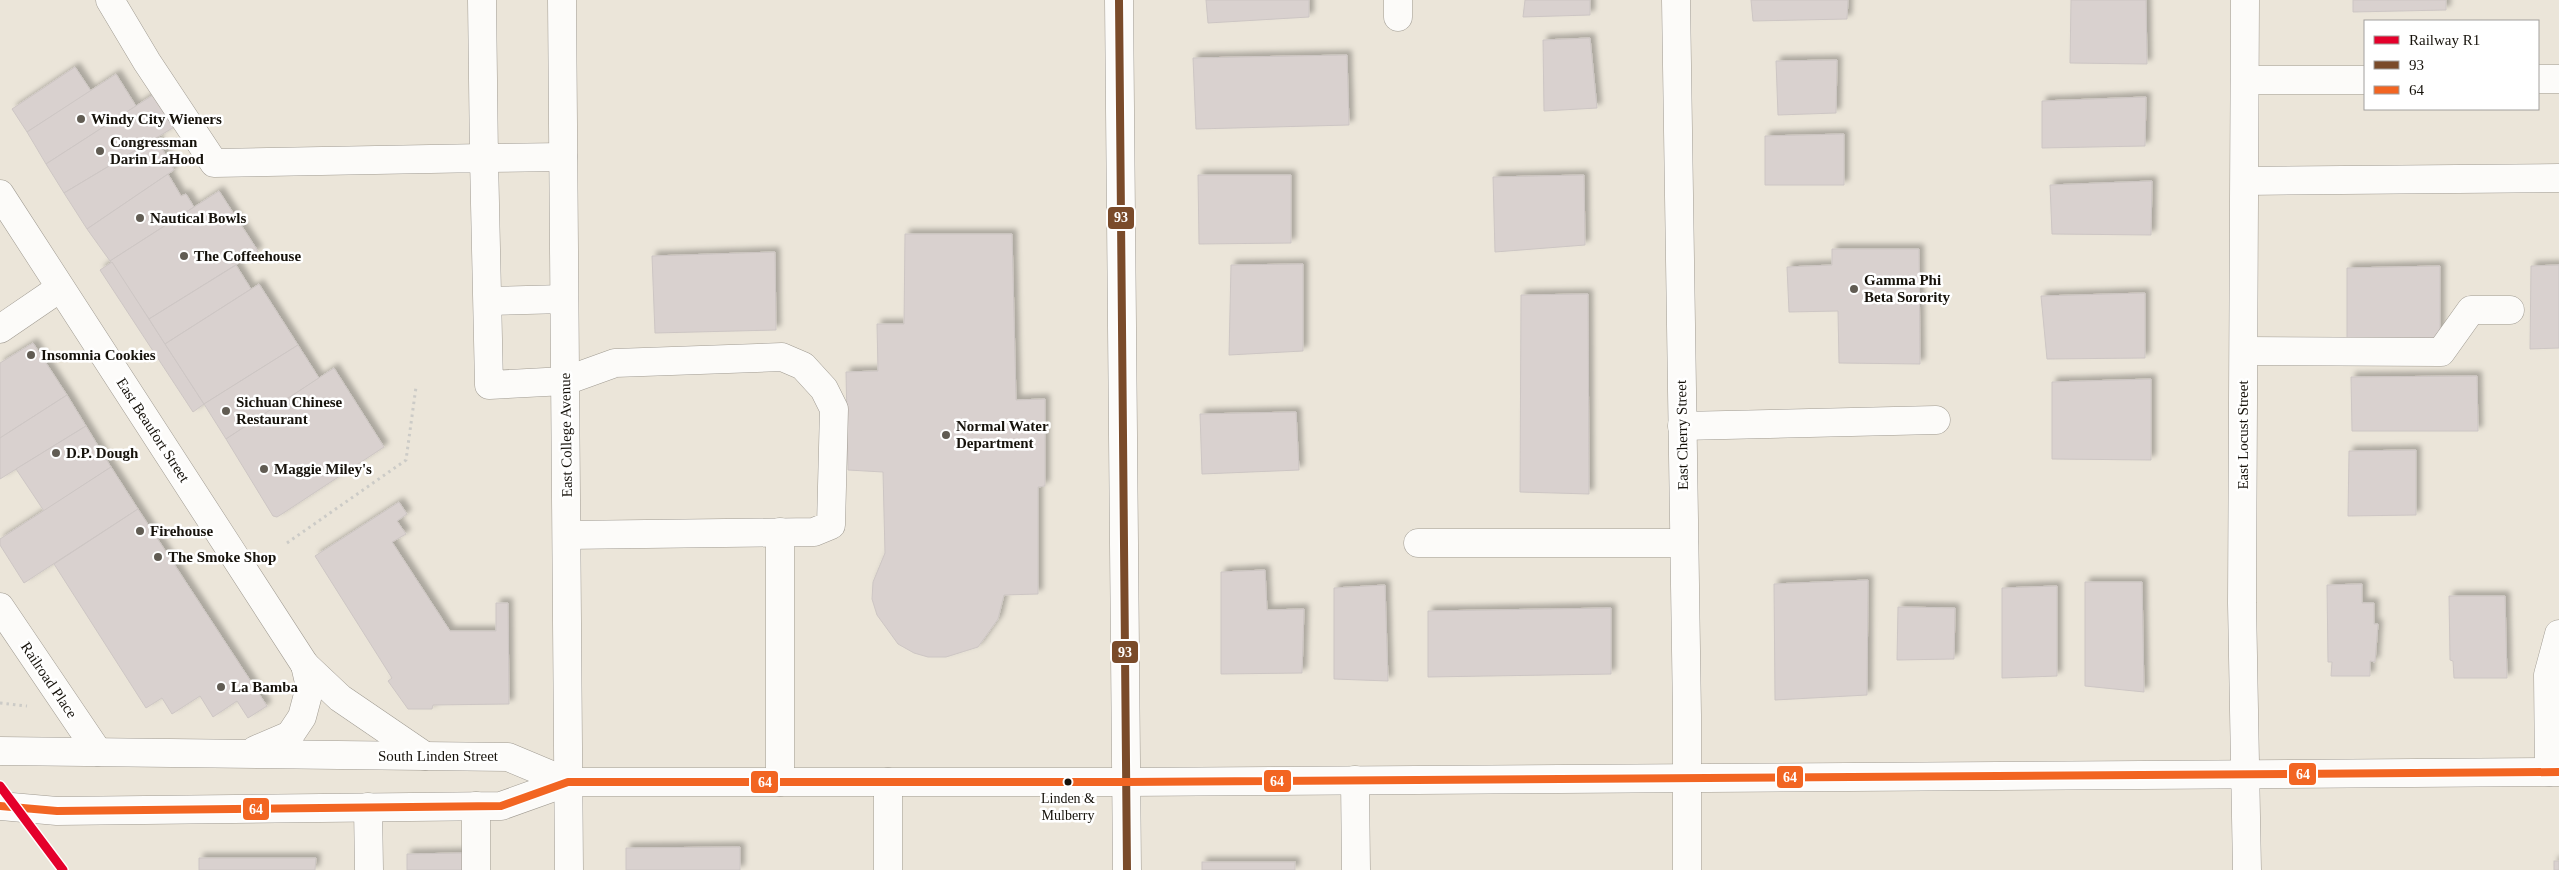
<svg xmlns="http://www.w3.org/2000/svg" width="2559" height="870" font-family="Georgia,serif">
<defs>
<filter id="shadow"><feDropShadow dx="4.5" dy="-4.5" stdDeviation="2.5" flood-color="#0004"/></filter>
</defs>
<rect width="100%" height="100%" fill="#ebe5d9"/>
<g fill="#d9d1cf" stroke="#cdc6c4" filter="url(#shadow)">
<polygon points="1206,0 1309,0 1309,17 1208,23"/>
<polygon points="1525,0 1590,0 1590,15 1523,17"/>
<polygon points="1751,0 1848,0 1847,19 1753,21"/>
<polygon points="2071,0 2146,0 2147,64 2070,63"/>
<polygon points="2353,0 2446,0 2446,10 2353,12"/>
<polygon points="1590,38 1597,108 1544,111 1543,40"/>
<polygon points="1347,55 1349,125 1196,129 1193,58"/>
<polygon points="1837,60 1836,113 1778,115 1776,61"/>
<polygon points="75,67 91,91 27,132 12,109"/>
<polygon points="116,74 136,106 46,164 27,132"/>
<polygon points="156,93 176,126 64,193 46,164"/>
<polygon points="2146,97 2145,146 2042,148 2042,101"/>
<polygon points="1844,134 1844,185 1765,185 1765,136"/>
<polygon points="156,138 174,170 87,229 64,193"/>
<polygon points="168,174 181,196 186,194 194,207 110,261 87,229"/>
<polygon points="1198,175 1291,175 1291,243 1199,244"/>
<polygon points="1584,175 1585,245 1495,252 1493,177"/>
<polygon points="2152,181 2151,235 2052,234 2050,185"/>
<polygon points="219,191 258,251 149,319 110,261"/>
<polygon points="905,234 1012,234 1016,400 1045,399 1045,486 1038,487 1038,594 1004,595 998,619 978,647 946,657 928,657 914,653 898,644 877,615 872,599 873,582 885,553 883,472 848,470 846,372 878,371 877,324 904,324"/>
<polygon points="1832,249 1919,249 1920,364 1839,363 1838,311 1789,312 1787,267 1832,265"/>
<polygon points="775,252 776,330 655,333 652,256"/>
<polygon points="112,262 204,404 193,412 100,270"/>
<polygon points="1303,264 1303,351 1229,355 1231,265"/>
<polygon points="236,265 251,289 165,344 149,319"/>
<polygon points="2559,265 2559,348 2530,349 2531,266"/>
<polygon points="2440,266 2440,341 2347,343 2347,268"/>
<polygon points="259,284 298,345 204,404 165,344"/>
<polygon points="2145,293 2145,358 2047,359 2041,296"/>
<polygon points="1588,294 1589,494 1520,492 1521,295"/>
<polygon points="33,343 67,395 0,438 0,363"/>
<polygon points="298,345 319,378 226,439 204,404"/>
<polygon points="334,368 384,447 285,512 277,517 273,516 226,439"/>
<polygon points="2477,376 2478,431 2352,431 2351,377"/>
<polygon points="2151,379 2151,460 2052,459 2052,382"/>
<polygon points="67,395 86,426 0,479 0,438"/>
<polygon points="1296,412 1299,470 1202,474 1200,414"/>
<polygon points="86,426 111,467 44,511 16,469"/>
<polygon points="2416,450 2416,515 2348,516 2349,451"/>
<polygon points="111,467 138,509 24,583 0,545 0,539"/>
<polygon points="399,502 407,514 397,521 406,534 392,542 450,631 496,631 496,603 508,603 509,704 433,705 432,709 408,709 388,681 392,678 315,556"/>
<polygon points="138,509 267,706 248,718 237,701 213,717 200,696 172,714 162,698 146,708 54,564"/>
<polygon points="1265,570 1267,610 1304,609 1302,673 1221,674 1221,572"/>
<polygon points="1868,580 1867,695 1775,700 1774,584"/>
<polygon points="2085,582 2142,582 2144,692 2085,686"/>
<polygon points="2362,584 2362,603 2374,603 2374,624 2378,624 2375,662 2370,661 2370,676 2331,676 2332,662 2328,662 2327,585"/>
<polygon points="1385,585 1388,681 1334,679 1334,588"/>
<polygon points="2057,586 2057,676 2002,678 2002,588"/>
<polygon points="2449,596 2505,596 2507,678 2454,678 2453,661 2450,660"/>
<polygon points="1898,607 1955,608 1954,659 1897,660"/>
<polygon points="1611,608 1611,674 1428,677 1428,611"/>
<polygon points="740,847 740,870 626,870 626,848"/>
<polygon points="463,853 464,870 407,870 407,854"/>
<polygon points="199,858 316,858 315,870 199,870"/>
<rect x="2554" y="861" width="5" height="9"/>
<rect x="1202" y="862" width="93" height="8"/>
</g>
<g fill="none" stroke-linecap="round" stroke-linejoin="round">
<defs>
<g id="minor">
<polyline points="110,0 147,62 214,163 484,158 489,385 565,381 615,363 782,357 803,366 824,389 834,409 831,525 814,532 567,535"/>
<polyline points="482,0 484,158 563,157"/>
<polyline points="1398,0 1398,17"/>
<polyline points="1676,0 1687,715 1687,870"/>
<polyline points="2245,0 2242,603 2247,870"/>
<polyline points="2538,79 2559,79"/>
<polyline points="2245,80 2365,80"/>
<polyline points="2245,181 2559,178"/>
<polyline points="0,194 305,665"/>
<polyline points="488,301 564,299"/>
<polyline points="0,329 60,288"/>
<polyline points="2244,351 2441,352 2471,310 2510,310"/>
<polyline points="1682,426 1936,420"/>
<polyline points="1418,543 1684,543"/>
<polyline points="0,607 98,752"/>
<polyline points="2549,772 2548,675 2559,634"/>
<polyline points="1355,780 1356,870"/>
<polyline points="780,782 780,532"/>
<polyline points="368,807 369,870"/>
<polyline points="476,870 476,806"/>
<polyline points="888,870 888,782"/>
</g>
<g id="major">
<polyline points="562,0 569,870"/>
<polyline points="1119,0 1127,870"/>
<polyline points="305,665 340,698 425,756"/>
<polyline points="255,750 290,735 302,717 310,687 305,665"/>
<polyline points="0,751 508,757 568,782"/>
<polyline points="0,806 57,811 501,806 568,782 1126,782 2559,772"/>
</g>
</defs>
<use href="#minor" stroke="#a09b92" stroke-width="29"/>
<use href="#major" stroke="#a09b92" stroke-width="29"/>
<g stroke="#cccbc7" stroke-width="3" stroke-dasharray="2.5 4" stroke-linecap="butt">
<polyline points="287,543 406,460 416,387"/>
<polyline points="0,703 27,706"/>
</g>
<use href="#minor" stroke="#fcfbf9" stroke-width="28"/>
<use href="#major" stroke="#fcfbf9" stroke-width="28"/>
<defs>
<polyline id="bus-1" points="1119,0 1127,870"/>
<polyline id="bus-2" points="0,806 57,811 501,806 568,782 1126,782 2559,772"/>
</defs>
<use href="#bus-1" stroke="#fff" stroke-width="11"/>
<use href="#bus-2" stroke="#fff" stroke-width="11"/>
<use href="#bus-1" stroke="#7a4b2a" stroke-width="8"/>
<use href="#bus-2" stroke="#f26522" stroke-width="8"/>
<defs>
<polyline id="rail-1" points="0,786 63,870"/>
</defs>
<use href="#rail-1" stroke="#fff" stroke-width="12"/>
<use href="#rail-1" stroke="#e4002b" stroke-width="9"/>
</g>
<g fill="#615c53" stroke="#fff" stroke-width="2">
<circle cx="81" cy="119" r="5"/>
<circle cx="100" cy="151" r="5"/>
<circle cx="140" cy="218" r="5"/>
<circle cx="184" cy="256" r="5"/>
<circle cx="1854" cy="289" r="5"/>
<circle cx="31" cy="355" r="5"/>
<circle cx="226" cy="411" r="5"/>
<circle cx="946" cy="435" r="5"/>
<circle cx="56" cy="453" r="5"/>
<circle cx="264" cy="469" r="5"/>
<circle cx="140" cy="531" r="5"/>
<circle cx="158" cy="557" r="5"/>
<circle cx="221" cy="687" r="5"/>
</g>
<circle fill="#16120b" stroke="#fff" stroke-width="2" cx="1068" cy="782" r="4.5"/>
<g text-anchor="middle" stroke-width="5" stroke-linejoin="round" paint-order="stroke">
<g font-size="14" fill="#16120b" stroke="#fff">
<text x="1068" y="803">Linden &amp;<tspan x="1068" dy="17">Mulberry</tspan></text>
</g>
<g font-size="15" font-weight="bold" fill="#16120b" stroke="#fff" text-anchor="start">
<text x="91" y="124">Windy City Wieners</text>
<text x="110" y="147">Congressman<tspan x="110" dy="17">Darin LaHood</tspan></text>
<text x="150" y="223">Nautical Bowls</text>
<text x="194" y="261">The Coffeehouse</text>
<text x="1864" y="285">Gamma Phi<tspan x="1864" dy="17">Beta Sorority</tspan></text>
<text x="41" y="360">Insomnia Cookies</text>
<text x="236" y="407">Sichuan Chinese<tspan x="236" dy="17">Restaurant</tspan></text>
<text x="956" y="431">Normal Water<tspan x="956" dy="17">Department</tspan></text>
<text x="66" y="458">D.P. Dough</text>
<text x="274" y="474">Maggie Miley's</text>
<text x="150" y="536">Firehouse</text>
<text x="168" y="562">The Smoke Shop</text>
<text x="231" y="692">La Bamba</text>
</g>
<g font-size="15" fill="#16120b" stroke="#fff">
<text transform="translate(153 430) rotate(57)" y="5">East Beaufort Street</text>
<text transform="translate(566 435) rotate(-91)" y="5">East College Avenue</text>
<text transform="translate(1682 435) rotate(-91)" y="5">East Cherry Street</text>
<text transform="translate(2243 435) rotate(-90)" y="5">East Locust Street</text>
<text transform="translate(49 680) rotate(56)" y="5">Railroad Place</text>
<text x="438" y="761">South Linden Street</text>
</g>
</g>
<g stroke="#fff" stroke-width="2">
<rect x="1107" y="206" width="28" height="24" rx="5" fill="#7a4b2a"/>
<rect x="1111" y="640" width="28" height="24" rx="5" fill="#7a4b2a"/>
<rect x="2288" y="762" width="29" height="24" rx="5" fill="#f26522"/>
<rect x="1776" y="765" width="28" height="24" rx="5" fill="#f26522"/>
<rect x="1263" y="769" width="29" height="24" rx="5" fill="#f26522"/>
<rect x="750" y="770" width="29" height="24" rx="5" fill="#f26522"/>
<rect x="242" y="797" width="28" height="24" rx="5" fill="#f26522"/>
</g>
<g font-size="14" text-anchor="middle" font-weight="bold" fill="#fff">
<text x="1121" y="222">93</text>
<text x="1125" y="657">93</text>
<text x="2303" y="779">64</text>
<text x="1790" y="782">64</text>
<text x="1277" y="786">64</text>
<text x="765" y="787">64</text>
<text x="256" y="814">64</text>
</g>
<rect x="2364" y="20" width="175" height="90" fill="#ffffff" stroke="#a2a09d"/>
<rect x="2374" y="36" width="25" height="8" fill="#e4002b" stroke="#a2a09d"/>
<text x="2409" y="45" font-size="15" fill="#16120b">Railway R1</text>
<rect x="2374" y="61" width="25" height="8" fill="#7a4b2a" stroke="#a2a09d"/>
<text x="2409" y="70" font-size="15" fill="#16120b">93</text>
<rect x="2374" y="86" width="25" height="8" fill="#f26522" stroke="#a2a09d"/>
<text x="2409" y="95" font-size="15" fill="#16120b">64</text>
</svg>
